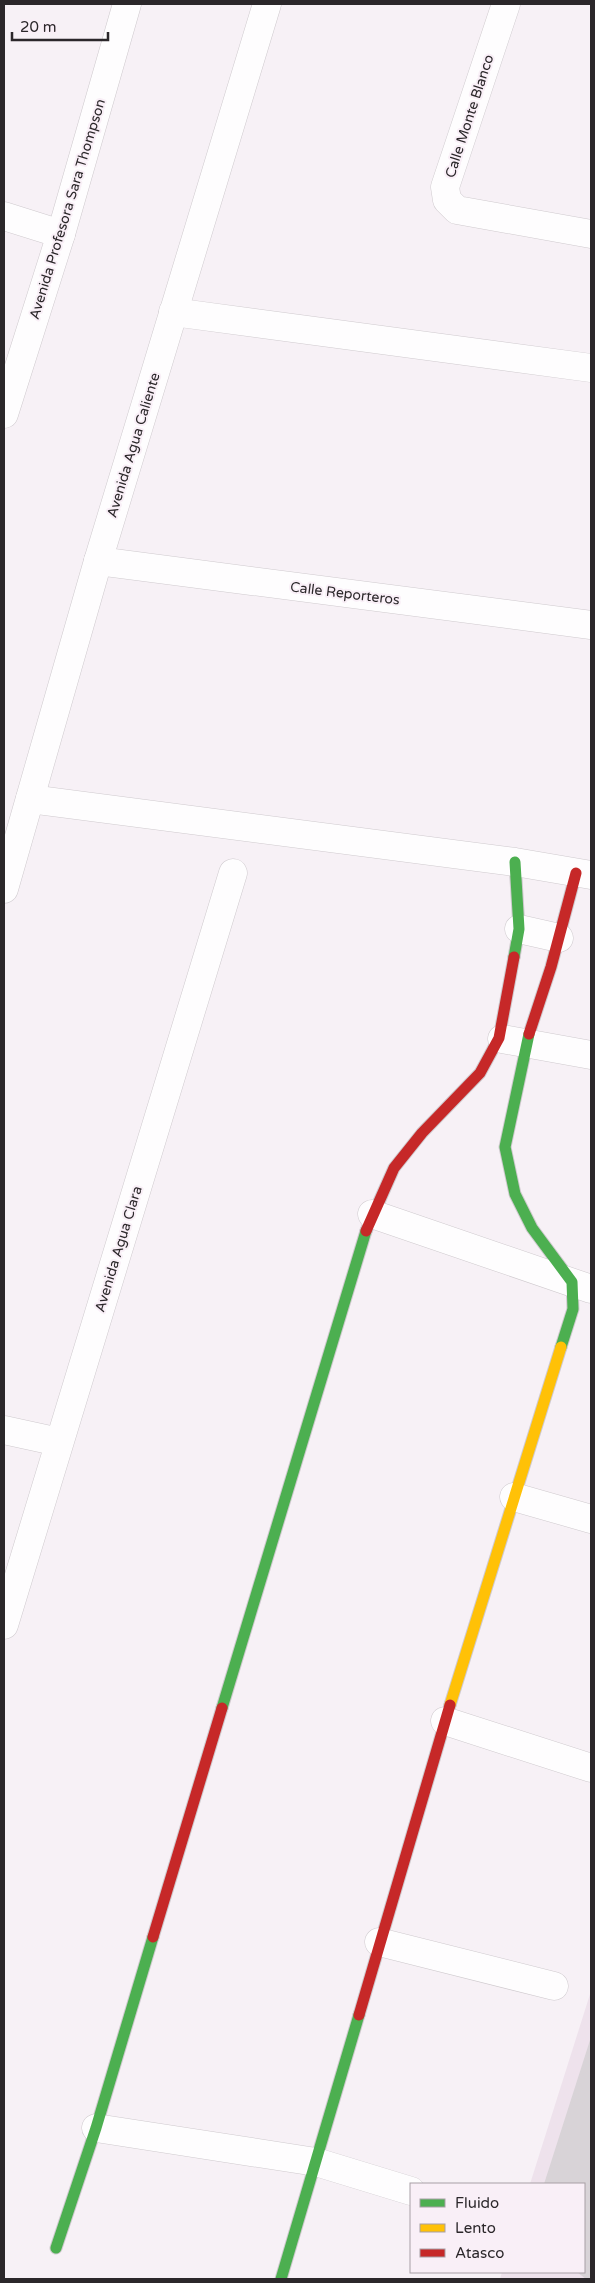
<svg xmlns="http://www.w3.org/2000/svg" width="595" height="2283" viewBox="0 0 595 2283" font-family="'Varela Round',sans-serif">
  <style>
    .built { fill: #eee2ec }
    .building { fill: #d8d3d7 }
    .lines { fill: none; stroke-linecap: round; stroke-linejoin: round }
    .street-casing { stroke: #cfcace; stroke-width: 29 }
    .fast-casing { stroke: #cfcace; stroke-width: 13 }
    .slow-casing { stroke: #cfcace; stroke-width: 13 }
    .jam-casing { stroke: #cfcace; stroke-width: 13 }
    .street { stroke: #fefdfe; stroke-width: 28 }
    .fast { stroke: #4caf50; stroke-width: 11 }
    .slow { stroke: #ffc107; stroke-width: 11 }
    .jam { stroke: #c62828; stroke-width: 11 }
    .labels { text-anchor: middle; stroke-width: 4; stroke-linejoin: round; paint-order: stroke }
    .street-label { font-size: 14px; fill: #2b272a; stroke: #f9eff7 }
  </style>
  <rect width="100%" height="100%" fill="#f7f1f6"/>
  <polygon class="built" points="591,1991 591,2279 500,2279 502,2272 584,2272 584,2184 530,2184"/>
  <polygon class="building" points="591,2037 591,2279 586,2279 577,2272 584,2272 584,2184 544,2184"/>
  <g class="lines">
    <defs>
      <g id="street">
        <polyline points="506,4 445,187 447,200 457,210 591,234"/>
        <polyline points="4,216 61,234"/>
        <polyline points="173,312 591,368"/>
        <polyline points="4,414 61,234 127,4"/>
        <polyline points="98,561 591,625"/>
        <polyline points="30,799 515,862 591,875"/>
        <polyline points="4,889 98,561 267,4"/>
        <polyline points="519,929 559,938"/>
        <polyline points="502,1039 591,1055"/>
        <polyline points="372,1214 591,1289"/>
        <polyline points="4,1430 59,1442"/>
        <polyline points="514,1497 591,1519"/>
        <polyline points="4,1625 233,873"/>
        <polyline points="445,1721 591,1768"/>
        <polyline points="379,1942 554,1986"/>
        <polyline points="96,2128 316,2162 411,2191"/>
      </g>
      <g id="fast">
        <polyline points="514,957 519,929 515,862"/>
        <polyline points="529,1034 505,1147 515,1194 532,1228 572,1282 573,1309 561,1347"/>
        <polyline points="222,1708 366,1231"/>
        <polyline points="56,2248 96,2128 153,1937"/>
        <polyline points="281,2279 359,2015"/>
      </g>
      <polyline id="slow" points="450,1705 561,1347"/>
      <g id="jam">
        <polyline points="529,1034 551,967 576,873"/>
        <polyline points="366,1231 394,1168 422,1133 480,1073 499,1038 514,957"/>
        <polyline points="153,1937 222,1708"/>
        <polyline points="359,2015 450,1705"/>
      </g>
    </defs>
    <use href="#street" class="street-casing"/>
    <use href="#fast" class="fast-casing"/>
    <use href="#slow" class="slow-casing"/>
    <use href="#jam" class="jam-casing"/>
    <use href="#street" class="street"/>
    <use href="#fast" class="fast"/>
    <use href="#slow" class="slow"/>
    <use href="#jam" class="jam"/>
  </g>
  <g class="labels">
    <g class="street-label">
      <text transform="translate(469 116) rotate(-72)" y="5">Calle Monte Blanco</text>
      <text transform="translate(67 209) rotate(-73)" y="5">Avenida Profesora Sara Thompson</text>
      <text transform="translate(133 445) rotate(-73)" y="5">Avenida Agua Caliente</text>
      <text transform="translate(345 593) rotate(7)" y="5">Calle Reporteros</text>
      <text transform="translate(118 1249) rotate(-73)" y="5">Avenida Agua Clara</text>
    </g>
  </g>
  <rect width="595" height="2283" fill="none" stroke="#2b272a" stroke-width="10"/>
  <rect x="410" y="2183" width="175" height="90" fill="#f9eff7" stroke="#a79fa5"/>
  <rect x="420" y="2199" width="25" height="8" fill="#4caf50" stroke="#a79fa5"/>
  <text x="455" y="2208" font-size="15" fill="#2b272a">Fluido</text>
  <rect x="420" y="2224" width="25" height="8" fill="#ffc107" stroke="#a79fa5"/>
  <text x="455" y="2233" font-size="15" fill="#2b272a">Lento</text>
  <rect x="420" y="2249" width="25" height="8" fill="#c62828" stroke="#a79fa5"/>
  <text x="455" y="2258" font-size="15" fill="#2b272a">Atasco</text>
  <path d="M12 32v8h96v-8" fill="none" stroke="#2b272a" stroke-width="2.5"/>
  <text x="20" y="32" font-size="15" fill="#2b272a" stroke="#f9eff7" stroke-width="4" paint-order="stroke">20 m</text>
</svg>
